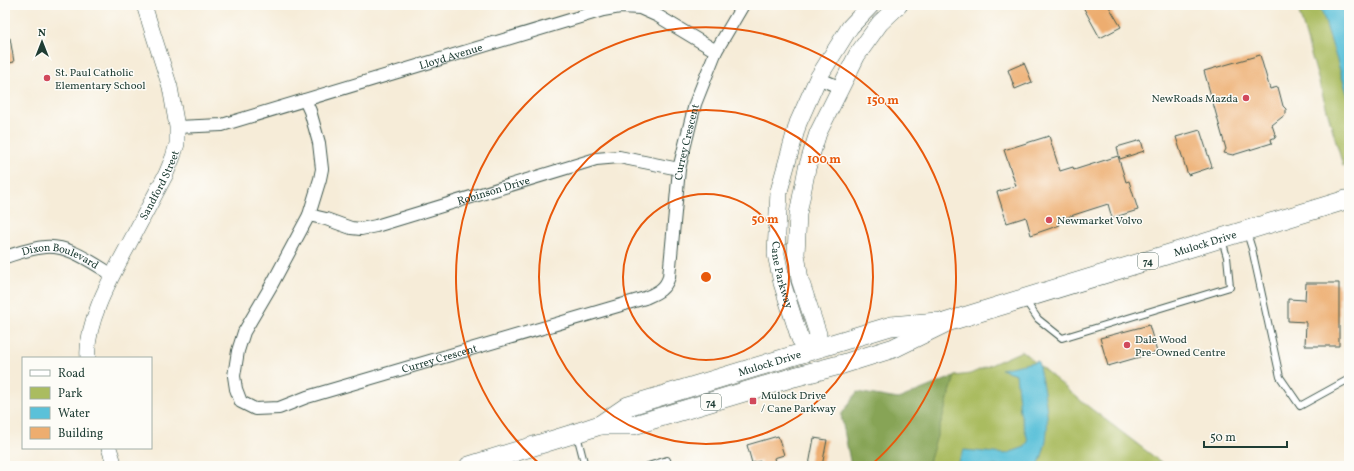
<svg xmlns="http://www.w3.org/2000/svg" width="1354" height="471" viewBox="0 0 1354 471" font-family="Vollkorn,serif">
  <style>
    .green { fill: #aabc60; stroke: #647c4a }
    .forest { fill: #87a456; stroke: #537045 }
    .water { fill: #5bc1d9; stroke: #3d7f86 }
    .building { fill: #edad6f }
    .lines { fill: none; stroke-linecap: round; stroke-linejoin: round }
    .service-casing { stroke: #3f574d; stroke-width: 8 }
    .minor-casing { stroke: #3f574d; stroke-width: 14 }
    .tertiary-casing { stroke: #3f574d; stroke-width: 16 }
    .secondary-casing { stroke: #3f574d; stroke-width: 18 }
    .primary-casing { stroke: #3f574d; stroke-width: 20 }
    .service { stroke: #fff; stroke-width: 6 }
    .minor { stroke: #fff; stroke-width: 12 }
    .tertiary { stroke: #fff; stroke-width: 15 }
    .secondary { stroke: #fff; stroke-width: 17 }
    .primary { stroke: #fff; stroke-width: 19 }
    .ring { fill: none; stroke: #e8590c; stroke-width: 2 }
    .poi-dot { fill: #d1495b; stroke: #fdfcf7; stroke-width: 1.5 }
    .labels { text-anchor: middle; stroke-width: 3; stroke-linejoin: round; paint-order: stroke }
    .shield { fill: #fdfcf7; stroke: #62766e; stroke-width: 1 }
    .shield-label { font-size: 10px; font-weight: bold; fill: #1f3d34 }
    .street-label { font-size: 11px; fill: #1f3d34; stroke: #fdfcf7 }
    .poi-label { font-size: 11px; fill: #1f3d34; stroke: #fdfcf7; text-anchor: start }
    .centre { fill: #e8590c; stroke: #fdfcf7; stroke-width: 2 }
    .ring-label { font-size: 12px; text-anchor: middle; font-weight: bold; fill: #e8590c; stroke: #fdfcf7; stroke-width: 3; stroke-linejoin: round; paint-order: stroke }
  </style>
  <rect width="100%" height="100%" fill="#fdfcf7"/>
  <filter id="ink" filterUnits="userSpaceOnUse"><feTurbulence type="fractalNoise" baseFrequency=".025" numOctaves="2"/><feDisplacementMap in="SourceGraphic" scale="8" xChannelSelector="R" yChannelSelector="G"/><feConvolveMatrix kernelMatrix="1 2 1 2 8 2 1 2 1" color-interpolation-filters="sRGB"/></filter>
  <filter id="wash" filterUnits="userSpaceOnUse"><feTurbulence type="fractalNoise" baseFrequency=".012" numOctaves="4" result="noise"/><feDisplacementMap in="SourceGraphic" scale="16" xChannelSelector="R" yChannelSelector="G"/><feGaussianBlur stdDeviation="0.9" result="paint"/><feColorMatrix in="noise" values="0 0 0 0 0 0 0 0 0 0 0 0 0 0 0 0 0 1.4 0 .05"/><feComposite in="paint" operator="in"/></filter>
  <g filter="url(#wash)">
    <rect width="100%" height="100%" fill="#f6ecd8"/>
    <g class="green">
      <polygon points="1297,5 1349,5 1349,164 1343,166"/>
      <polygon points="1022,351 1085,404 1166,466 925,466 955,376 970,374"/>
    </g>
    <polygon class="forest" points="955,376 928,466 851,466 841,415 857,392 898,399"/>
    <g class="water">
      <polygon points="1320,5 1349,5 1349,100"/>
      <path d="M1038 361C1045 400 1055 428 1038 466H956L964 450 1005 454 1025 447 1028 441 1020 412 1016 374 1001 369Z"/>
    </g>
    <g id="blocks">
      <g class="building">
        <polygon points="1082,5 1108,5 1121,27 1100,38"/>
        <polygon points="5,38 10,38 14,62 5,64"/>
        <polygon points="1260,55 1270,89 1278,87 1283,106 1286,109 1286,114 1272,125 1276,137 1271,139 1272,143 1233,155 1224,153 1226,149 1204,71"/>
        <polygon points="1024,63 1032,82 1015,89 1008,70"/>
        <polygon points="1200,130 1212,167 1188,175 1176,137"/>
        <polygon points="1049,136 1060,171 1073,167 1074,170 1118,156 1126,182 1129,181 1138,210 1112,218 1108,204 1058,220 1060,225 1031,235 1026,217 1007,223 997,192 1016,186 1004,150"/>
        <polygon points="1141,140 1144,151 1120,159 1117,147"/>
        <polygon points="1306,283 1339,283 1339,346 1305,346 1306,322 1288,321 1288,299 1305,300"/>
        <polygon points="1149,325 1157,352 1108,366 1100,338"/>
        <polygon points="778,436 784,455 774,458 776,466 762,466 761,461 752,463 747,445"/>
        <polygon points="814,438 827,440 822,466 809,465"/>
      </g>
    </g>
  </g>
  <g filter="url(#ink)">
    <use href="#blocks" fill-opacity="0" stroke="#3f574d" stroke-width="1"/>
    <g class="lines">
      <defs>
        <g id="service">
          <polyline points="1346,201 1349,212"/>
          <polyline points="1247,233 1252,249 1280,377 1300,406 1349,379"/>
          <polyline points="1025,300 1038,319 1062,338 1230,287 1227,257 1222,240"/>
          <polyline points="577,435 585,466"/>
          <polyline points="648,466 667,460 669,466"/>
        </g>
        <g id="minor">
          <polyline points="818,78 841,88"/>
          <path id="s1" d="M305 100 310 111 319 143 322 169 320 179 309 215 271 286 244 332 238 351 234 376 236 389 241 402 255 409 279 408 307 397 645 298C656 293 665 290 669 277L679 169 695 104 716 51 743 5"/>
          <path id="s2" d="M177 127 222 125 603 10 620 7 640 8 658 16 716 51"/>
          <path id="s3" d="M309 215 326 219 351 228 361 229 376 226 596 159 619 157 679 169"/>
          <path id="s4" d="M5 257C18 253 31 248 45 247 70 245 92 263 113 275"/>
        </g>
        <g id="tertiary">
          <path id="s5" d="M88 358C85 322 112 276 129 244 141 221 154 197 166 174L173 157 177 144V127L170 87 144 5"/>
          <polyline points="109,448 115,466"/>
        </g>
        <g id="secondary">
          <path id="s6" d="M871 5 850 27 818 78 798 123 779 191 776 254 782 283 800 339 814 350 818 334 800 280 796 254 798 214 807 168 818 133 857 55 880 23 899 5"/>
        </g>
        <g id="primary">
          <path id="s7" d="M600 425H634L794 377 843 364 894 348 947 322 1349 199"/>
          <path id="s8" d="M469 466 576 433 600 425 628 406 891 326 937 322"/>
        </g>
      </defs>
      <use href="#service" class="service-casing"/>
      <use href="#minor" class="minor-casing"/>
      <use href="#tertiary" class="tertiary-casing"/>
      <use href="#secondary" class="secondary-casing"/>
      <use href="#primary" class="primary-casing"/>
      <use href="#service" class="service"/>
      <use href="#minor" class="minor"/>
      <use href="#tertiary" class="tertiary"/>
      <use href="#secondary" class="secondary"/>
      <use href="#primary" class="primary"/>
    </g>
  </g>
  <g class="ring">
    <circle cx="706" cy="277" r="83"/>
    <circle cx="706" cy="277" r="167"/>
    <path d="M542 466A250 250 0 1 1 870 466"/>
  </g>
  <g class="poi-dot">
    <circle cx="47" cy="78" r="4"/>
    <circle cx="1246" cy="98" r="4"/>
    <circle cx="1049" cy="220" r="4"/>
    <circle cx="1127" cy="345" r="4"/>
    <rect x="749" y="397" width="8" height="8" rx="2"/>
  </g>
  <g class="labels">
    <g class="shield">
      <rect x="1138" y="253" width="20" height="16" rx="3"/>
      <rect x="701" y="394" width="20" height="16" rx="3"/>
    </g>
    <g class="shield-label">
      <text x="1148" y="265">74</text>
      <text x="711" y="406">74</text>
    </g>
    <g class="street-label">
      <text dy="4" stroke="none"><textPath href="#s2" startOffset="284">Lloyd Avenue</textPath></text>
      <text dy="4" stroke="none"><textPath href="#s1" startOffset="917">Currey Crescent</textPath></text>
      <text dy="4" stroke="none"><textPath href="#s5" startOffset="189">Sandford Street</textPath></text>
      <text dy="4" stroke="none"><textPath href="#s3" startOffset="192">Robinson Drive</textPath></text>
      <text dy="4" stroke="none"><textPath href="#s7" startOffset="634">Mulock Drive</textPath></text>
      <text dy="4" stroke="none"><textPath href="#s4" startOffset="58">Dixon Boulevard</textPath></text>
      <text dy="4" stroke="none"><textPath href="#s6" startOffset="295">Cane Parkway</textPath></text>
      <text dy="4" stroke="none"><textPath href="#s1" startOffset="533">Currey Crescent</textPath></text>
      <text dy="4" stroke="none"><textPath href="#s8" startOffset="319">Mulock Drive</textPath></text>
    </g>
    <g class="poi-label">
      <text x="55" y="76">St. Paul Catholic<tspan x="55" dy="13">Elementary School</tspan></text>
      <text x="1238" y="102" text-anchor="end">NewRoads Mazda</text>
      <text x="1057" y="224">Newmarket Volvo</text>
      <text x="1135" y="343">Dale Wood<tspan x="1135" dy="13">Pre-Owned Centre</tspan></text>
      <text x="761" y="399">Mulock Drive<tspan x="761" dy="13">/ Cane Parkway</tspan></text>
    </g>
  </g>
  <circle cx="706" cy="277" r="6" class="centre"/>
  <g class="ring-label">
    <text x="883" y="104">150 m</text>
    <text x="824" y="163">100 m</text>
    <text x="765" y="223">50 m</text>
  </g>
  <rect width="1354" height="471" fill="none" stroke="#fdfcf7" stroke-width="20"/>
  <rect x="22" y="357" width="130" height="92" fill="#fdfcf7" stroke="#a4b0a9"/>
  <rect x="30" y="370" width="20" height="6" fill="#ffffff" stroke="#a4b0a9"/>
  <text x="58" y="377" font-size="12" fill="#1f3d34">Road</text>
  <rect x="30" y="387" width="20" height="12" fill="#aabc60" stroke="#a4b0a9"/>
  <text x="58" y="397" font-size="12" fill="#1f3d34">Park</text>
  <rect x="30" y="407" width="20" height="12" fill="#5bc1d9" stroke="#a4b0a9"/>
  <text x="58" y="417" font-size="12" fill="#1f3d34">Water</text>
  <rect x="30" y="427" width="20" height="12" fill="#edad6f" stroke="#a4b0a9"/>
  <text x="58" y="437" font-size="12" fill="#1f3d34">Building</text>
  <g transform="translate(42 42)" stroke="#fdfcf7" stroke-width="3" paint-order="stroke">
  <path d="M0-3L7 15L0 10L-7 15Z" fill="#1f3d34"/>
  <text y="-6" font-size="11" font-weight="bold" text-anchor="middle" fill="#1f3d34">N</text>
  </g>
  <path d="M1204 441v6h83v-6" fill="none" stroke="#1f3d34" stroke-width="2"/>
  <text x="1210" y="441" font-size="12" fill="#1f3d34" stroke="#fdfcf7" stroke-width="3" paint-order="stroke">50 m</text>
</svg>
